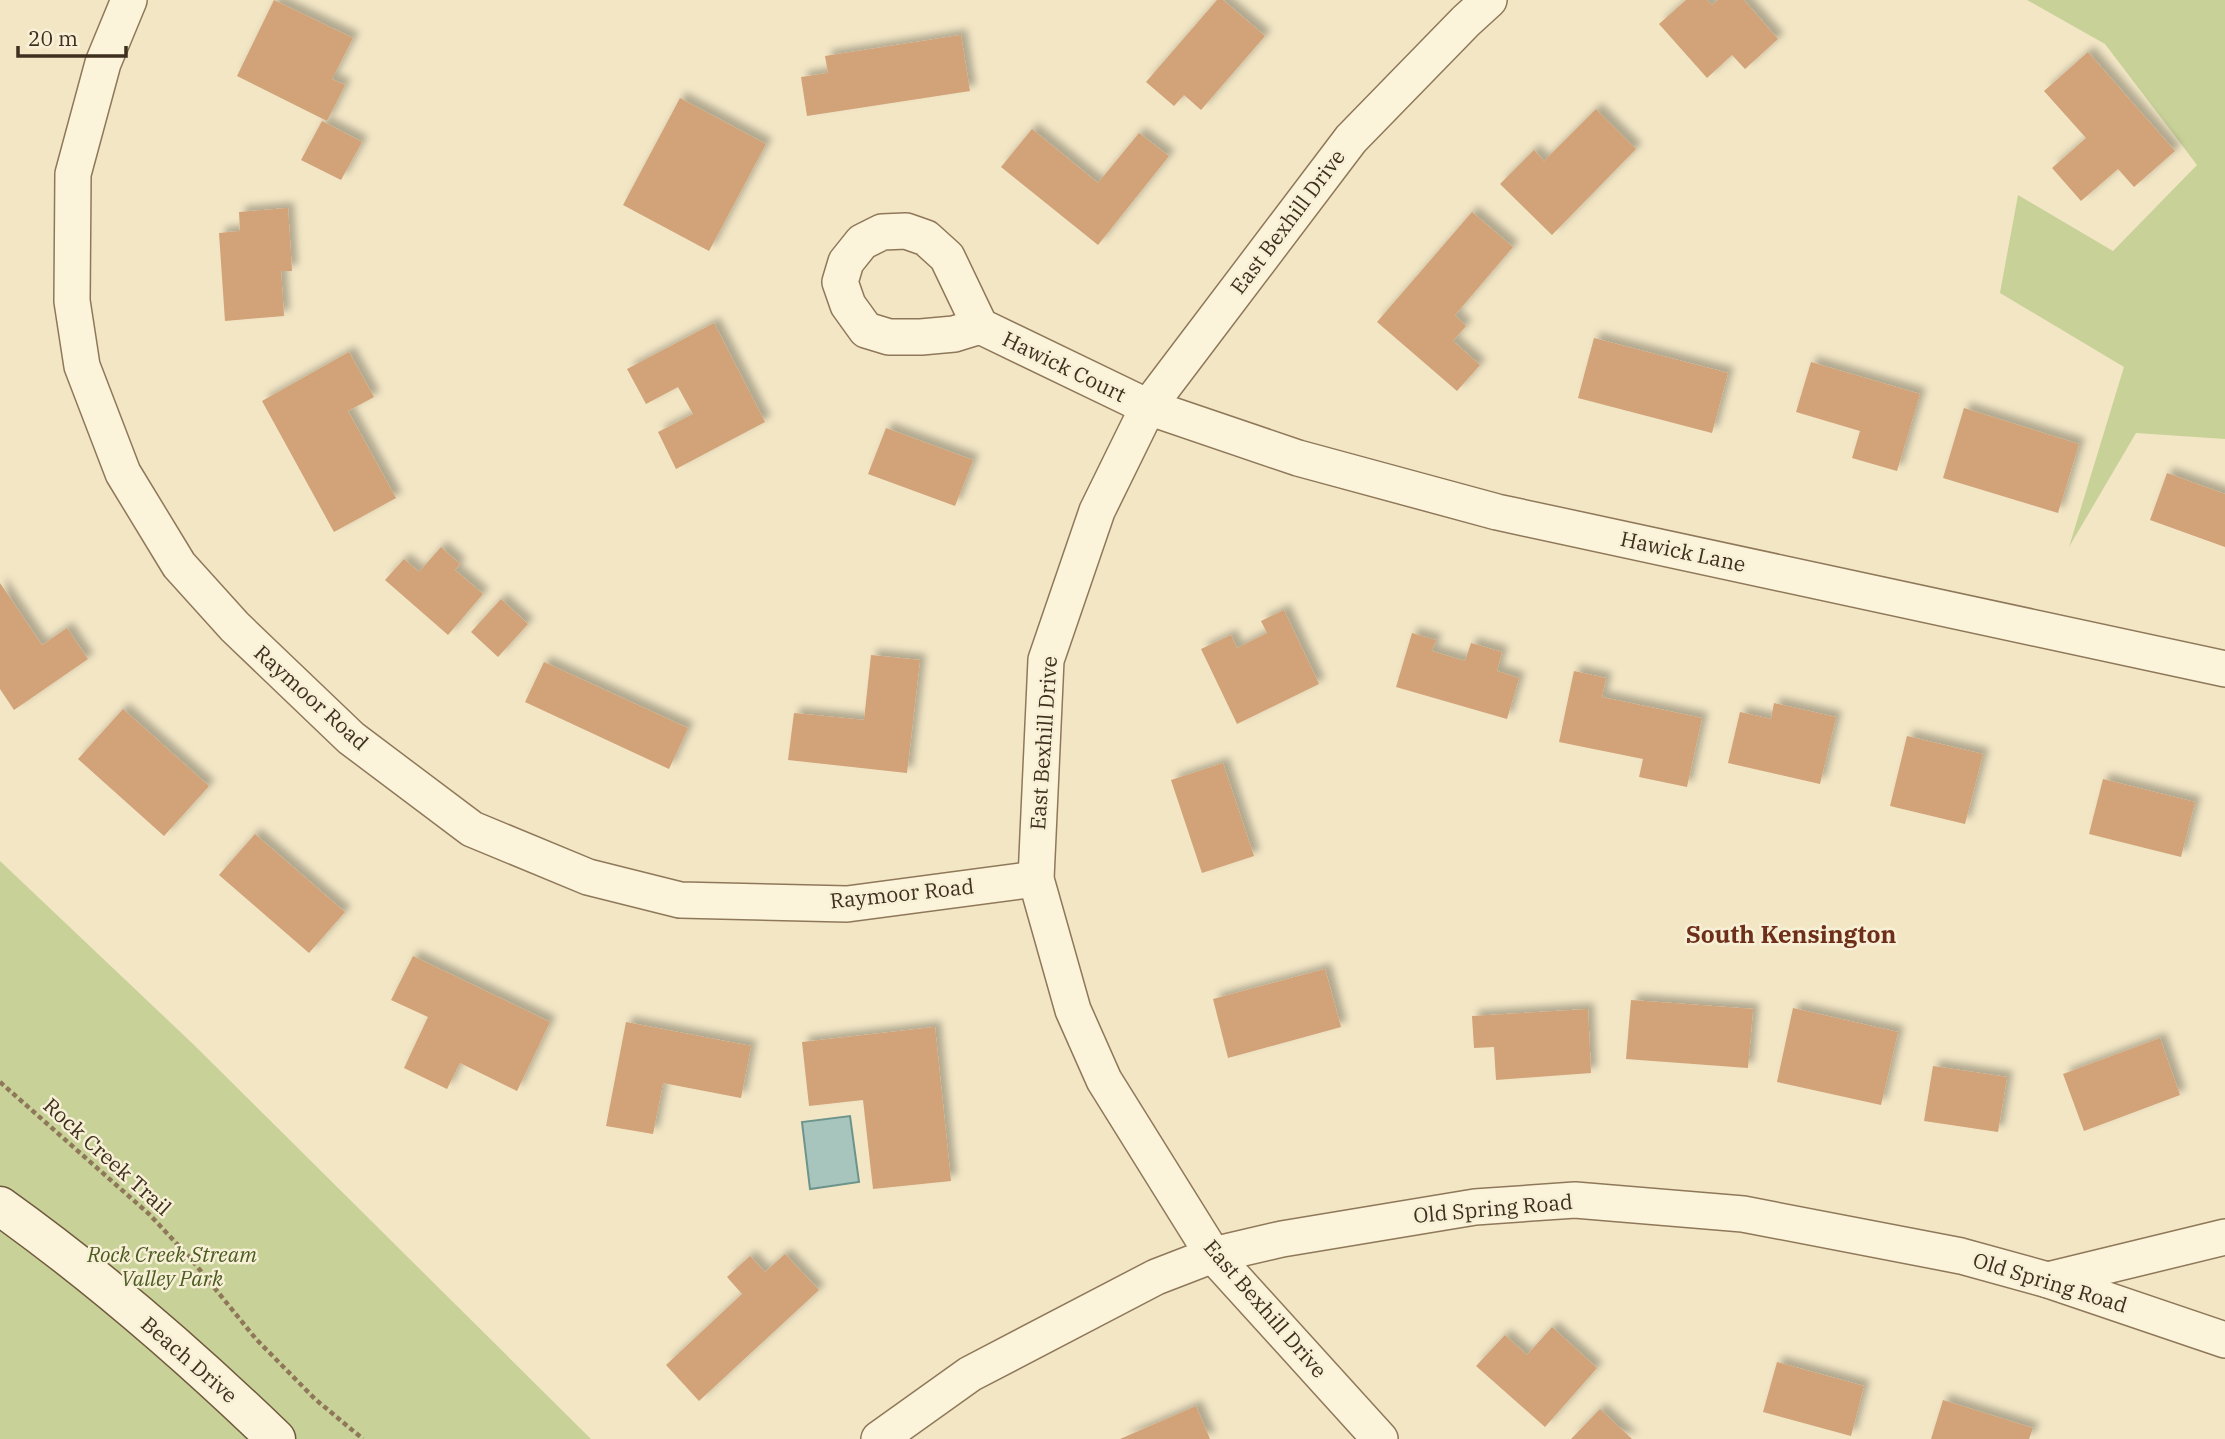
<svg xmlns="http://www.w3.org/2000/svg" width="2225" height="1439" viewBox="0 0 2225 1439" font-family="'IBM Plex Serif',serif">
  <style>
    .green { fill: #c8d198 }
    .water { fill: #a7c5bd; stroke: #6d948c; stroke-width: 2 }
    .building { fill: #d2a279; filter: url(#shadow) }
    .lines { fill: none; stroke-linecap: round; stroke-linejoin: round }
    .street-casing { stroke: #8f7859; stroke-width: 38 }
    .secondary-casing { stroke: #70593d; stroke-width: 41 }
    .path { stroke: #8f7859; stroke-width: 4.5; stroke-dasharray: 5 3.5; stroke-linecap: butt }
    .street { stroke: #fbf3da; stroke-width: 35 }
    .secondary { stroke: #fbf3da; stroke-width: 38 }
    .labels { text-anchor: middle; stroke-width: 5; stroke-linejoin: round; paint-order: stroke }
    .street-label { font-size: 21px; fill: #3e2f1e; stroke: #f8f0d6 }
    .park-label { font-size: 21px; font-style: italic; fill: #4b5c23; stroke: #f8f0d6 }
    .quarter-label { font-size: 24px; font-weight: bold; fill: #6e2f1a; stroke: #f8f0d6 }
  </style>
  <defs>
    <filter id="shadow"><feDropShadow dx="6" dy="-6" stdDeviation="3.5" flood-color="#0004"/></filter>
  </defs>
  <rect width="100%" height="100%" fill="#f2e6c5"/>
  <g class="green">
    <polygon points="2027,0 2225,0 2225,439 2136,433 2069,547 2124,367 2000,293 2018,195 2113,251 2197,165 2105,44"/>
    <polygon points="0,861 193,1044 591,1439 0,1439"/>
  </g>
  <polygon class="water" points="850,1116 859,1182 810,1189 802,1122"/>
  <g class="building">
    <polygon points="274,0 353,38 332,79 345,85 327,121 237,76"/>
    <polygon points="1217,0 1223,0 1265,36 1201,110 1184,95 1174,106 1146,82"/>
    <polygon points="1686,0 1707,0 1712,5 1718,0 1744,0 1778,39 1745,69 1732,55 1707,78 1659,24"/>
    <polygon points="961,35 970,91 807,116 801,77 828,73 825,56"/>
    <polygon points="2088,52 2175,151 2134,187 2118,169 2081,201 2052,168 2086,138 2044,91"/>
    <polygon points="680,98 766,144 709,251 623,205"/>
    <polygon points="1596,109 1636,149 1552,235 1500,184 1534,150 1544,161"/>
    <polygon points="322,121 362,142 341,180 301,160"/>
    <polygon points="1032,129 1098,183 1139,133 1169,156 1098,245 1001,167"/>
    <polygon points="288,208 292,271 281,271 284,316 225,321 219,233 240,231 239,212"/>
    <polygon points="1472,212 1513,247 1455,315 1466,326 1453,341 1480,365 1457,391 1377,322"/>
    <polygon points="714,323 765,422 676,469 658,432 693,414 678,387 646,404 627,369"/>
    <polygon points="1594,338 1728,373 1712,433 1578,398"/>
    <polygon points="349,352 374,397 348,411 396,498 334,532 262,401"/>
    <polygon points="1811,362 1920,394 1897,471 1852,458 1860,431 1796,412"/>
    <polygon points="1964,408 2079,444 2058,513 1943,478"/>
    <polygon points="886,428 973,460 955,506 868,474"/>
    <polygon points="2167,473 2225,494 2225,547 2150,520"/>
    <polygon points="441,547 460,564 455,570 483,594 448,635 385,580 404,559 419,572"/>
    <polygon points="0,583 42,645 67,628 88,659 14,710 0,689"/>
    <polygon points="501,599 528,624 498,657 471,632"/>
    <polygon points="1284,610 1319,684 1237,724 1201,649 1231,635 1237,648 1267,633 1261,621"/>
    <polygon points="1412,633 1436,640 1432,651 1465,661 1471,643 1502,652 1497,671 1519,678 1507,719 1396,687"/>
    <polygon points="871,655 920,660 907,773 788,760 794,713 864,720"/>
    <polygon points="544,662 688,728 669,769 525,702"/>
    <polygon points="1574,671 1606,678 1602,697 1702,718 1687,787 1639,777 1643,759 1559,742"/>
    <polygon points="1774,703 1836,717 1820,784 1728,763 1740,712 1771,719"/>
    <polygon points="123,709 209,786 164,836 78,759"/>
    <polygon points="1907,736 1983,754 1965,824 1890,806"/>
    <polygon points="1223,763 1254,856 1202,873 1171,780"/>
    <polygon points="2103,779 2195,802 2181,857 2089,834"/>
    <polygon points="255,834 345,912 309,953 219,875"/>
    <polygon points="413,956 550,1022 517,1091 460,1063 447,1089 404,1068 428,1017 391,1000"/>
    <polygon points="1325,969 1341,1027 1228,1058 1213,999"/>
    <polygon points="1631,1000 1753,1009 1748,1068 1626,1059"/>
    <polygon points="1793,1008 1898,1032 1881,1105 1777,1082"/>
    <polygon points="1588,1009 1591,1073 1496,1080 1494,1047 1474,1048 1472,1016"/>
    <polygon points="626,1022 751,1046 741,1098 663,1083 653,1134 606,1126"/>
    <polygon points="935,1027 951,1181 873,1189 863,1100 809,1106 802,1042"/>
    <polygon points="2160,1038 2180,1095 2084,1131 2063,1074"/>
    <polygon points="1933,1066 2007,1077 1998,1132 1924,1121"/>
    <polygon points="785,1254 819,1290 699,1401 666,1365 742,1294 727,1277 750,1256 765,1272"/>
    <polygon points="1552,1327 1597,1368 1545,1427 1476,1366 1505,1335 1527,1355"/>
    <polygon points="1777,1362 1864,1386 1851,1436 1763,1412"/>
    <polygon points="1943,1400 2033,1428 2029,1439 1931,1439"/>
    <polygon points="1196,1406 1210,1439 1120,1439"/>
    <polygon points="1600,1409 1632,1439 1571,1439"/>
  </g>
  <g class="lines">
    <defs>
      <g id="street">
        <polyline points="129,0 103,63 73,174 72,301 82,366 123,473 179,565 235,627 351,738 472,829 588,877 680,900 847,904 1036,879"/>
        <polyline points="980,326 954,334 921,337 889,337 866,330 848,305 840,282 846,262 862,242 882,232 906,231 926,238 947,257 980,326 1148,407 1298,458 1497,512 2225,669"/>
        <polyline points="2048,1280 2225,1237"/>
        <polyline points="879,1439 970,1374 1156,1277 1213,1255 1282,1239 1475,1207 1575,1200 1743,1214 1961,1256 2048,1280 2225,1340"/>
        <polyline points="1380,1439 1213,1255 1104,1080 1073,1010 1036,879 1046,660 1097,511 1148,407 1351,139 1466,21 1489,0"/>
      </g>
      <path id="secondary" d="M0 1206C98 1276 190 1356 276 1439"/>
    </defs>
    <use href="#street" class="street-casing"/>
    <use href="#secondary" class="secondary-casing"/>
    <polyline class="path" points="0,1082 149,1214 191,1259 256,1339 315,1399 363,1439"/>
    <use href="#street" class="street"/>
    <use href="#secondary" class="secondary"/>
  </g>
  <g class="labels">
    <g class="street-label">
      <text transform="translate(1288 222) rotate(-53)" y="7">East Bexhill Drive</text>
      <text transform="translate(1064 367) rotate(26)" y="7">Hawick Court</text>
      <text transform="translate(1683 552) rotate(12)" y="7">Hawick Lane</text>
      <text transform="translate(311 698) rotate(42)" y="7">Raymoor Road</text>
      <text transform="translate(1044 743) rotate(-86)" y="7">East Bexhill Drive</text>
      <text transform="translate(902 894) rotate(-6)" y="7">Raymoor Road</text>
      <text transform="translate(107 1157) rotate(42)" y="7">Rock Creek Trail</text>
      <text transform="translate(1493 1209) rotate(-5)" y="7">Old Spring Road</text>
      <text transform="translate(2050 1283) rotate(17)" y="7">Old Spring Road</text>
      <text transform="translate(1265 1309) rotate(49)" y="7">East Bexhill Drive</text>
      <text transform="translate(189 1360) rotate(41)" y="7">Beach Drive</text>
    </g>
    <g class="park-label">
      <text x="172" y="1262">Rock Creek Stream<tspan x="172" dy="24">Valley Park</tspan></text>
    </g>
    <g class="quarter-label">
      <text x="1791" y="943">South Kensington</text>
    </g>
  </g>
  <path d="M18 46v10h108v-10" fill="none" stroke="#3e2f1e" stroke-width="3.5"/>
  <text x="28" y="46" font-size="21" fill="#3e2f1e" stroke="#f8f0d6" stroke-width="5" paint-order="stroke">20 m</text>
</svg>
